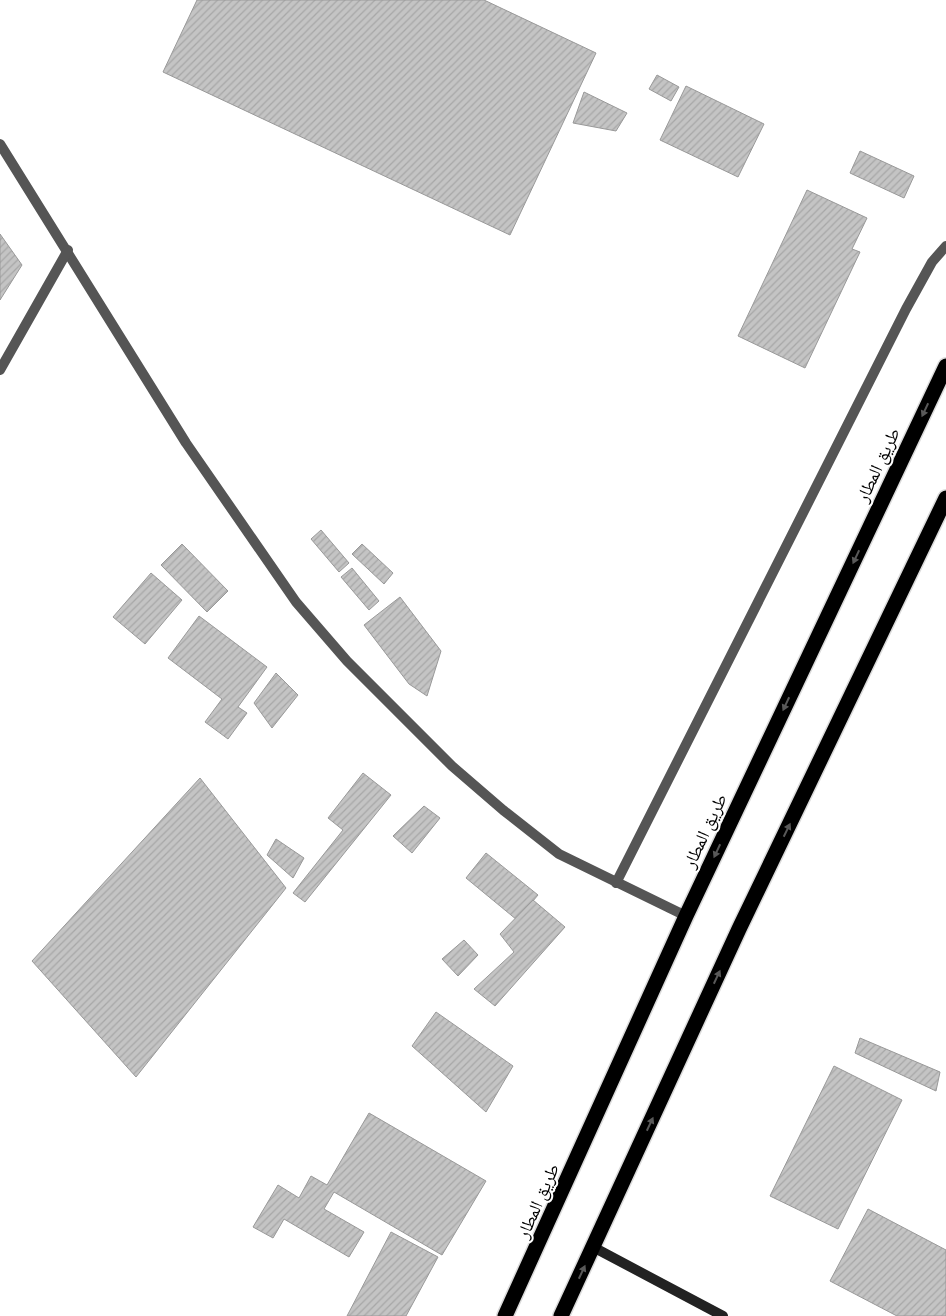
<svg xmlns="http://www.w3.org/2000/svg" width="946" height="1316" viewBox="0 0 946 1316" font-family="Cabin,'Noto Naskh Arabic',sans-serif">
  <style>
    .building { fill: url(#building-hatch); stroke: #999 }
    .lines { fill: none; stroke-linecap: round; stroke-linejoin: round }
    .highway-casing { stroke: #dbdbdb; stroke-width: 18 }
    .lane { stroke: #555; stroke-width: 10 }
    .street { stroke: #555; stroke-width: 10 }
    .secondary { stroke: #222; stroke-width: 10 }
    .highway { stroke: #000; stroke-width: 15 }
    .oneway { fill: #595959 }
    .labels { text-anchor: middle; stroke-width: 4; stroke-linejoin: round; paint-order: stroke }
    .street-label { font-size: 18px; fill: #000; stroke: #fff }
  </style>
  <defs>
    <pattern id="building-hatch" width="6" height="6" patternUnits="userSpaceOnUse" patternTransform="scale(1.25)"><rect width="6" height="6" fill="#c4c4c4"/><path d="M-1 1l2-2M0 6l6-6M5 7l2-2" fill="none" stroke="#a7a7a7"/></pattern>
  </defs>
  <rect width="100%" height="100%" fill="#fff"/>
  <g class="building">
    <polygon points="197,0 484,0 596,53 510,235 163,72"/>
    <polygon points="657,75 679,87 671,101 649,89"/>
    <polygon points="686,86 764,124 738,177 660,140"/>
    <polygon points="584,92 627,113 616,131 573,123"/>
    <polygon points="860,151 914,176 904,198 850,173"/>
    <polygon points="807,190 867,218 852,249 860,252 805,368 738,336"/>
    <polygon points="0,234 22,265 0,300"/>
    <polygon points="321,530 349,563 339,572 311,539"/>
    <polygon points="182,544 228,591 207,612 161,565"/>
    <polygon points="362,544 393,573 384,584 352,554"/>
    <polygon points="352,568 379,601 369,610 341,577"/>
    <polygon points="151,573 182,600 145,644 113,617"/>
    <polygon points="400,597 441,651 427,696 409,684 364,625"/>
    <polygon points="199,616 267,667 238,707 247,713 228,739 205,722 222,699 168,658"/>
    <polygon points="276,673 298,695 272,728 254,703"/>
    <polygon points="363,773 391,795 305,902 293,893 343,830 328,818"/>
    <polygon points="200,778 286,888 136,1077 32,961"/>
    <polygon points="424,806 440,818 412,853 393,836"/>
    <polygon points="276,839 304,858 293,878 267,855"/>
    <polygon points="486,853 538,895 517,920 466,878"/>
    <polygon points="533,900 565,927 495,1006 474,989 514,952 500,934"/>
    <polygon points="464,940 478,955 458,976 442,959"/>
    <polygon points="436,1012 513,1066 486,1112 412,1046"/>
    <polygon points="860,1038 940,1072 936,1091 855,1053"/>
    <polygon points="834,1066 902,1100 838,1229 770,1196"/>
    <polygon points="369,1113 486,1181 442,1255 334,1192 324,1209 364,1232 349,1257 284,1219 273,1238 253,1227 278,1185 299,1198 311,1176 327,1185"/>
    <polygon points="868,1209 946,1250 946,1316 897,1316 830,1281"/>
    <polygon points="391,1232 438,1257 406,1316 347,1316"/>
  </g>
  <g class="lines">
    <defs>
      <g id="highway">
        <polyline points="505,1316 686,916 946,366"/>
        <polyline points="561,1316 739,929 946,498"/>
      </g>
    </defs>
    <use href="#highway" class="highway-casing"/>
    <polyline class="lane" points="616,883 906,309 932,262 946,246"/>
    <g class="street">
      <polyline points="0,144 186,443 296,602 347,661 452,766 503,810 559,854 686,916"/>
      <polyline points="0,370 68,250"/>
    </g>
    <polyline class="secondary" points="593,1247 723,1316"/>
    <use href="#highway" class="highway"/>
  </g>
  <defs><path id="oneway-solid" d="M-6-.8H1V-3.2L6.5 0L1 3.2V.8H-6Z" transform="scale(1.25)"/></defs>
  <g class="oneway">
    <use href="#oneway-solid" transform="translate(925 410) rotate(115)"/>
    <use href="#oneway-solid" transform="translate(856 557) rotate(115)"/>
    <use href="#oneway-solid" transform="translate(786 704) rotate(115)"/>
    <use href="#oneway-solid" transform="translate(787 830) rotate(-64)"/>
    <use href="#oneway-solid" transform="translate(717 851) rotate(115)"/>
    <use href="#oneway-solid" transform="translate(717 977) rotate(-65)"/>
    <use href="#oneway-solid" transform="translate(650 1124) rotate(-65)"/>
    <use href="#oneway-solid" transform="translate(582 1272) rotate(-65)"/>
  </g>
  <g class="labels">
    <g class="street-label">
      <text transform="translate(878 465) rotate(-65)" y="6">طريق المطار</text>
      <text transform="translate(705 831) rotate(-65)" y="6">طريق المطار</text>
      <text transform="translate(538 1201) rotate(-66)" y="6">طريق المطار</text>
    </g>
  </g>
</svg>
